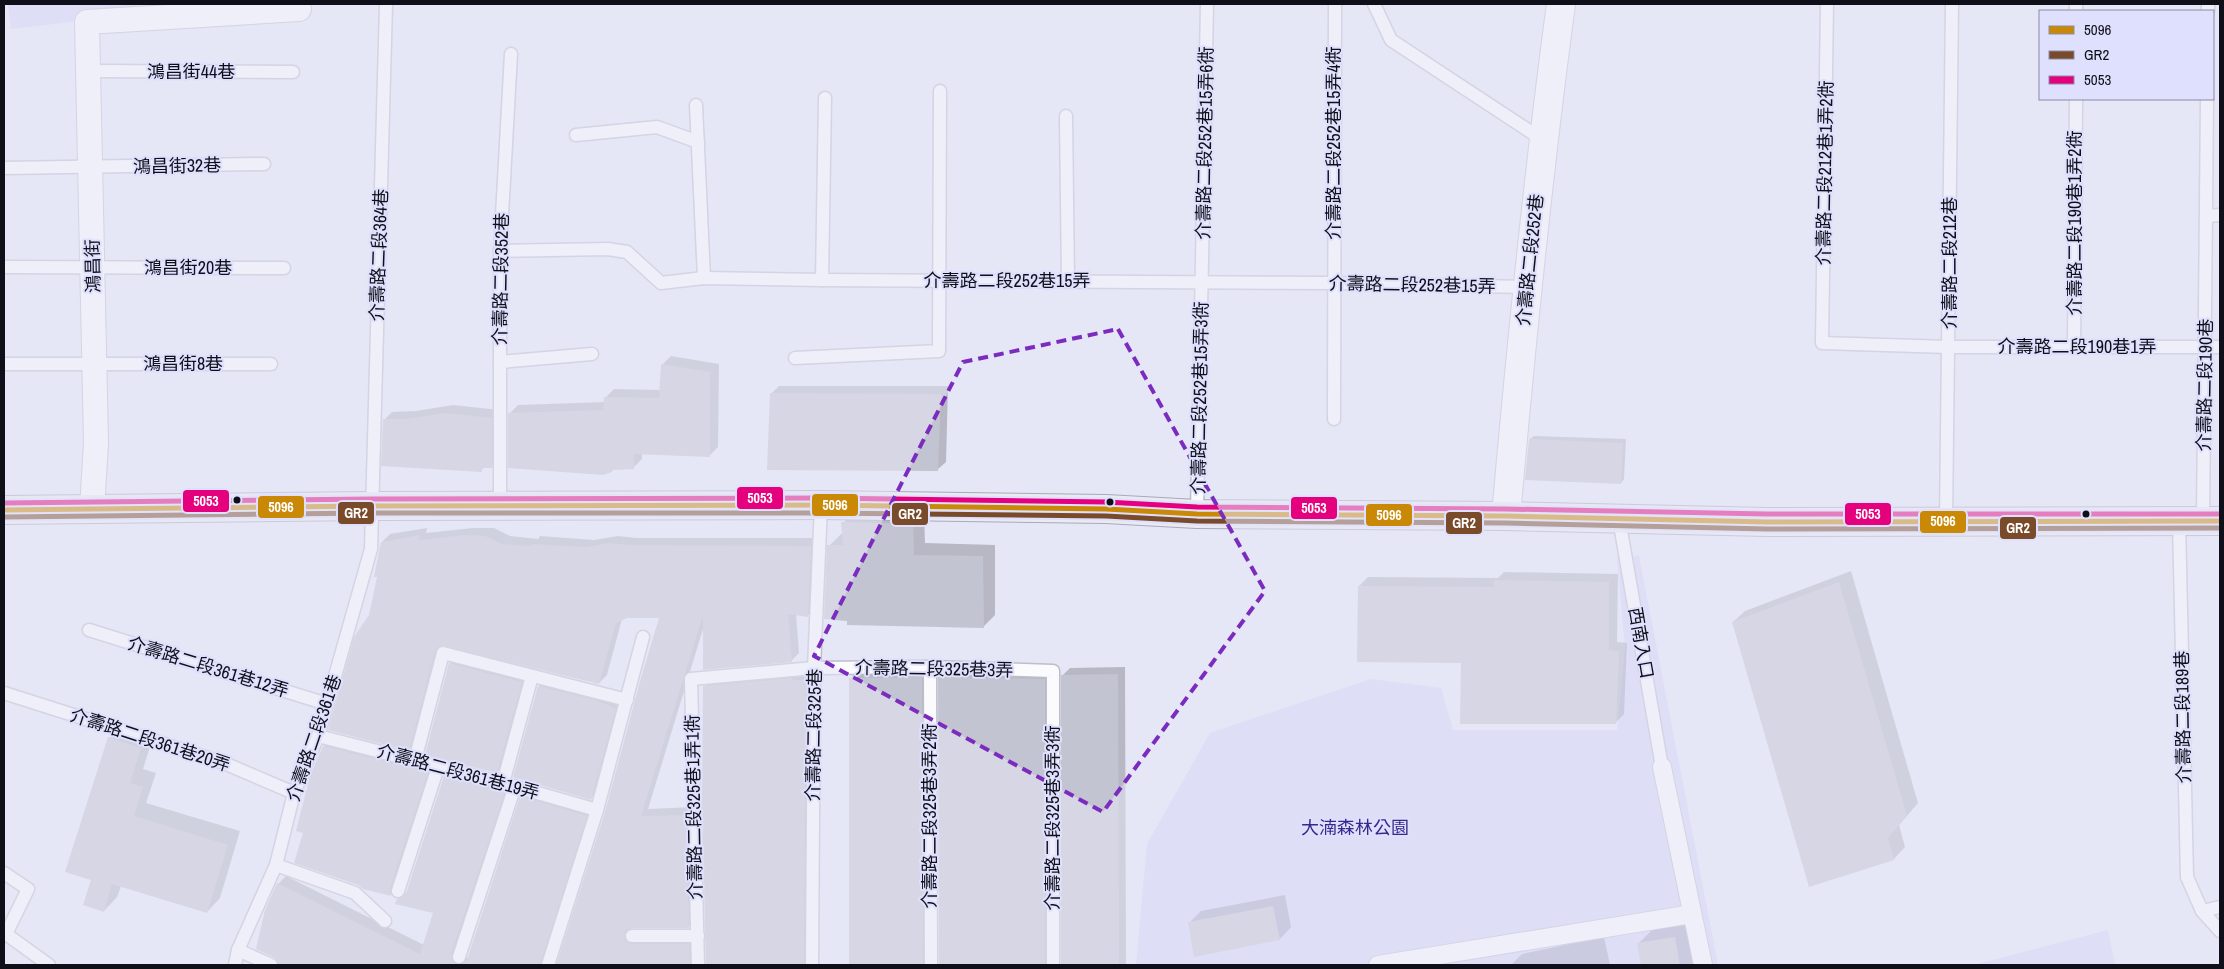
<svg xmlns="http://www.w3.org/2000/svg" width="2224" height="969" viewBox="0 0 2224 969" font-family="'Archivo Narrow','Noto Sans TC',sans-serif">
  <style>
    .green { fill: #d4d6f7 }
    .shadow { fill: #0003 }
    .building { fill: #c3c4d1 }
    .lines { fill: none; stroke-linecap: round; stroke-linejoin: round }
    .service-casing { stroke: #bebecb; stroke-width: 15 }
    .pedestrian-casing { stroke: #bebecb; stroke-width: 20 }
    .minor-casing { stroke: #bebecb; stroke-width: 26 }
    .tertiary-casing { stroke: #bebecb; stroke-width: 30 }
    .primary-casing { stroke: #a8a9bb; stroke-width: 30 }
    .service { stroke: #fbfbfe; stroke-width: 12 }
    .pedestrian { stroke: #fbfbfe; stroke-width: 18 }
    .minor { stroke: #fbfbfe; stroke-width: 24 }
    .tertiary { stroke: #fbfbfe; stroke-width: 28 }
    .primary { stroke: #eaeaf3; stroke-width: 28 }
    .bus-1-casing { stroke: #dee0fd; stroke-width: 9 }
    .bus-2-casing { stroke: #dee0fd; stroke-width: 9 }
    .bus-3-casing { stroke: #dee0fd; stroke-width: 9 }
    .bus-1 { stroke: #c98805; stroke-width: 5 }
    .bus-2 { stroke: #7a4b2a; stroke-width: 5 }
    .bus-3 { stroke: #e5007d; stroke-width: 5 }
    .marked { fill: none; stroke: #7b2cbf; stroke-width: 4; stroke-dasharray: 10 6; stroke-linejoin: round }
    .bus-dot { fill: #0f0f19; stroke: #dee0fd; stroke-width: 2 }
    .labels { text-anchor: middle; stroke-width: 4; stroke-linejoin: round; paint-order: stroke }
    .street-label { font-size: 18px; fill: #0f0f19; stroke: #dee0fd }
    .park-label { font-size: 18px; fill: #372889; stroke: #dee0fd }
    .line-badge { stroke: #dee0fd; stroke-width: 2 }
    .badge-label { font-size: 14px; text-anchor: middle; font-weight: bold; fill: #fff }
  </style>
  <rect width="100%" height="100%" fill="#e5e6f6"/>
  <g class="green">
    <polygon points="8,4 135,4 137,14 11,29"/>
    <polygon points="1639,556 1718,965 1136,965 1147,844 1210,733 1371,679 1441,688 1453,730 1617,730 1625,648 1617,558"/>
    <polygon points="2108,930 2115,965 1974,965"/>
  </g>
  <g class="shadow">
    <polygon points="671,356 719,364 718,447 710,455 642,453 642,459 633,468 509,414 518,405 605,402 605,398 614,389 660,390 663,364"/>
    <polygon points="779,386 948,386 946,462 938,469 771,394"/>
    <polygon points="453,405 499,410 499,459 491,467 485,467 481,470 384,420 392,412 416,411"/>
    <polygon points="1534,436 1626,439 1624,479 1621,483 1530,439"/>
    <polygon points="855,511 924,513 925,543 995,545 995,615 983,627 829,546 841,534 843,534 843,523"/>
    <polygon points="427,528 426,533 473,528 494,528 510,536 538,539 540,536 594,540 618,536 636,538 818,538 815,608 808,615 796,614 799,653 791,661 703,629 648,809 694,807 696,919 688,927 631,927 633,933 697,937 698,961 705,965 554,965 557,965 606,813 661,616 627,617 622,619 607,675 599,683 442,644 416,742 409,749 370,615 378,576 382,542 390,534"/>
    <polygon points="1851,571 1918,803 1899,825 1905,847 1894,859 1733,622 1745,611"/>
    <polygon points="1504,572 1618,574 1617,642 1627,643 1624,714 1615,723 1462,662 1359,586 1368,577 1498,578"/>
    <polygon points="457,656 528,675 504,765 497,772 450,664"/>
    <polygon points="1125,667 1126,965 940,965 939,678 947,670 1052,671 1057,965 1062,965 1062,676 1070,668"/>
    <polygon points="929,670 932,962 938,965 851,965 850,679 858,671"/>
    <polygon points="813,673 817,965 706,965 704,687 712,679"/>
    <polygon points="546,679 622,700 598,791 591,798 539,686"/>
    <polygon points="122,724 154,734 143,769 156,773 146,803 240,831 220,898 207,912 121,886 117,897 104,911 93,879 109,738"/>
    <polygon points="332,738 435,765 399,886 391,894 363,888 305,832 324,746"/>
    <polygon points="452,769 511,784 465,958 469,957 521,797 529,789 594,808 553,965 279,965 278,884 286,876 424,945 435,912 398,900 408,891 445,777"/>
    <polygon points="1285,895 1291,927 1280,939 1189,923 1201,911"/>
    <polygon points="1689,923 1697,965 1642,965 1638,944 1653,929"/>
    <polygon points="1604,937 1610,965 1511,965 1522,954"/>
  </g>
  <g class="building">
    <polygon points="661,364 710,372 710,457 634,454 634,469 613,470 612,472 603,475 508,468 508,413 603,410 604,397 659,398"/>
    <polygon points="770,393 941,394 938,471 767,470"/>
    <polygon points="445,413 492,418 492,468 482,468 482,472 381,466 383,419 407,419"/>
    <polygon points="1529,439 1623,443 1621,484 1525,480"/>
    <polygon points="841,522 913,524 914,555 983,556 984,628 847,625 847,621 824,619 827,545 843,545"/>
    <polygon points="420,535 419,540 465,535 485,536 502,544 531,546 531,544 586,547 609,543 628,545 811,546 808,617 788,614 792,662 703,670 703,615 641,816 686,815 689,928 632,928 625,932 625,940 632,944 689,944 690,965 556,965 605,812 641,678 659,618 627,618 616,623 599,684 440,645 435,651 409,751 328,730 354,637 369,615 377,577 374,577 381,542"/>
    <polygon points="1494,580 1609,582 1609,650 1619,651 1616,724 1460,724 1461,663 1357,662 1358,586 1494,587"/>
    <polygon points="1839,582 1907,816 1888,838 1894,860 1809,887 1732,622"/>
    <polygon points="449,663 522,682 497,773 425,755"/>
    <polygon points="1118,674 1119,965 1061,965 1061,675"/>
    <polygon points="922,677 923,965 849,965 849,678"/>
    <polygon points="938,677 1045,679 1045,965 939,965"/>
    <polygon points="793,678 793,680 806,680 804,965 706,965 702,803 703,686"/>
    <polygon points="538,686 595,700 616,708 591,800 513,777"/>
    <polygon points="108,737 141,748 130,783 143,787 134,816 228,845 207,913 112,884 104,912 83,905 91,880 65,872"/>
    <polygon points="323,746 428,772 390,888 391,896 363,889 358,885 294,863 303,833 296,831 310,776"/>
    <polygon points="444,776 505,792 451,954 453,962 457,965 464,963 467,960 520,796 587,816 540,965 279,965 275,958 256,949 265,910 277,883 420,954 433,913 395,904 397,899 403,897 406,894"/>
    <polygon points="1273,906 1280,940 1194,957 1188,922"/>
    <polygon points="1675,937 1680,965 1641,965 1637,943"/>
  </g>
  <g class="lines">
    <defs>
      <g id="service">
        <polyline points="1374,4 1391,40 1543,140"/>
        <polyline points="1827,4 1822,343 1949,347 2220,347"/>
        <polyline points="2076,11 2076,4"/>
        <polyline points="2208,11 2208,4"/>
        <polyline points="89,71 293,72"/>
        <polyline points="696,105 704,278"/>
        <polyline points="1066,116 1068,281"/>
        <polyline points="576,135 657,127 698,142"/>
        <polyline points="4,168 264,164"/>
        <polyline points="2206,216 2220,215"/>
        <polyline points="500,251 608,249 627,252 661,283 704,278 822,280 1333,283 1527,287"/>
        <polyline points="4,267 284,268"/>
        <polyline points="822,280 825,98"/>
        <polyline points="2074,347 2076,99"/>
        <polyline points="795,358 939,351 940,91"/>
        <polyline points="500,362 592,354"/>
        <polyline points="4,364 271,364"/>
        <polyline points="1334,419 1335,4"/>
        <polyline points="500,505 500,251 511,54"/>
        <polyline points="1197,514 1207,4"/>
        <polyline points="1619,519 1662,767"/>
        <polyline points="1946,521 1952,4"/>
        <polyline points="2179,521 2187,877 2202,911 2220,931"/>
        <polyline points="2203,521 2207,99"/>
        <polyline points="89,630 327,704"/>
        <polyline points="930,667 931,965"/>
        <polyline points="4,693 224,763 294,793"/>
        <polyline points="318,736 503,783 597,810"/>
        <polyline points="415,760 443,653 627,700"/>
        <polyline points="503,783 532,676"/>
        <polyline points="276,865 355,893 385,921"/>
        <polyline points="4,873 28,889 6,934 49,965"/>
        <polyline points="398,891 438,767"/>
        <polyline points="2202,911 2220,907"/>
        <polyline points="632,936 698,936"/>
        <polyline points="238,950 271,965"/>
        <polyline points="459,957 515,786"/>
        <polyline points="235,965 238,950 276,865 294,793 318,736 371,549 386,4"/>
        <polyline points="548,965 597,810 643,637"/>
        <polyline points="698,965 691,679 814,668 930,667 1053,671 1053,965"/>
        <polyline points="812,965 814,668 821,505"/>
      </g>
      <g id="pedestrian">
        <polyline points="1662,767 1703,965"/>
        <polyline points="1378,965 1692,914"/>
      </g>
      <polyline id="minor" points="92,509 96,443 87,22 299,9"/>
      <path id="tertiary" d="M1506 516C1521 345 1538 174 1561 4"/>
      <polyline id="primary" points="4,510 372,506 821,505 1106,509 1197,514 1506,516 1767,522 2220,521"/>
    </defs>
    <use href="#service" class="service-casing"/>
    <use href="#pedestrian" class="pedestrian-casing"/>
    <use href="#minor" class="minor-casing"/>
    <use href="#tertiary" class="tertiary-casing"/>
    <use href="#primary" class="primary-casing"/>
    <use href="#service" class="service"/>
    <use href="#pedestrian" class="pedestrian"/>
    <use href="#minor" class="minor"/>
    <use href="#tertiary" class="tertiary"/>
    <use href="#primary" class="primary"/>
    <defs>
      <polyline id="bus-1" points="4,510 372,506 821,505 1106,509 1197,514 1506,516 1767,522 2220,521"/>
      <polyline id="bus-2" points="4,517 372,513 821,513 1106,516 1197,521 1506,523 1767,529 2220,528"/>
      <polyline id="bus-3" points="4,503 372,499 821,498 1106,502 1197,507 1506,509 1767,514 2220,514"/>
    </defs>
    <use href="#bus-1" class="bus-1-casing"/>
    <use href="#bus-2" class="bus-2-casing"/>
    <use href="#bus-3" class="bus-3-casing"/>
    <use href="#bus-1" class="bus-1"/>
    <use href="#bus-2" class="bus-2"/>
    <use href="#bus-3" class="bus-3"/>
  </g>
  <path d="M0 0H2224V969H0ZM1118 329 1265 591 1103 812 814 656 963 362Z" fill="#e5e6f6" fill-opacity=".55" fill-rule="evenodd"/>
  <path class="marked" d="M1118 329 1265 591 1103 812 814 656 963 362Z"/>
  <g class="bus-dot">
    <circle cx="237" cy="500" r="4.5"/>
    <circle cx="1110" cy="502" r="4.5"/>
    <circle cx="2086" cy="514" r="4.5"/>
  </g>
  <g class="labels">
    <g class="street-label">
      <text x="191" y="78">鴻昌街44巷</text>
      <text transform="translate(1205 143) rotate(-89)" y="6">介壽路二段252巷15弄6衖</text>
      <text transform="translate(1334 143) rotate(-90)" y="6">介壽路二段252巷15弄4衖</text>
      <text transform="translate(177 166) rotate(-1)" y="6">鴻昌街32巷</text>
      <text transform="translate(1825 173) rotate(-89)" y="6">介壽路二段212巷1弄2衖</text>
      <text transform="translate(2075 223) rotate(-90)" y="6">介壽路二段190巷1弄2衖</text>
      <text transform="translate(379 255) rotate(-88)" y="6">介壽路二段364巷</text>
      <text transform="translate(1530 260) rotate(-84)" y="6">介壽路二段252巷</text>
      <text transform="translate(1950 263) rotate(-90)" y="6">介壽路二段212巷</text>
      <text transform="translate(93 266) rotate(-91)" y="6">鴻昌街</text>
      <text x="188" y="274">鴻昌街20巷</text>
      <text transform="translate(501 279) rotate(-89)" y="6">介壽路二段352巷</text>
      <text x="1007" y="287">介壽路二段252巷15弄</text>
      <text transform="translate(1412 285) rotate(1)" y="6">介壽路二段252巷15弄</text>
      <text x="2077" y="353">介壽路二段190巷1弄</text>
      <text x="183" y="370">鴻昌街8巷</text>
      <text transform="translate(2205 385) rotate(-89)" y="6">介壽路二段190巷</text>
      <text transform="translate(1200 398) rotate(-89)" y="6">介壽路二段252巷15弄3衖</text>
      <text transform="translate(1641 643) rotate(80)" y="6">西南入口</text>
      <text transform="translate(208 667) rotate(17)" y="6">介壽路二段361巷12弄</text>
      <text transform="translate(934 669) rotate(1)" y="6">介壽路二段325巷3弄</text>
      <text transform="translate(2183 717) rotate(-91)" y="6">介壽路二段189巷</text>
      <text transform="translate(814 735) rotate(-89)" y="6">介壽路二段325巷</text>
      <text transform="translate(314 738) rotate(-71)" y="6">介壽路二段361巷</text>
      <text transform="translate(150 740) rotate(18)" y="6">介壽路二段361巷20弄</text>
      <text transform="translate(458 772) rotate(15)" y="6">介壽路二段361巷19弄</text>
      <text transform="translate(694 807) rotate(-91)" y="6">介壽路二段325巷1弄1衖</text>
      <text transform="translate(930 816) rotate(-90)" y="6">介壽路二段325巷3弄2衖</text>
      <text transform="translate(1053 818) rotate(-90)" y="6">介壽路二段325巷3弄3衖</text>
    </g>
    <g class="park-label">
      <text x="1355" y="834">大湳森林公園</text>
    </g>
  </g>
  <g class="line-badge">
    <rect x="736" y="486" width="48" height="24" rx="5" fill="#e5007d"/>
    <rect x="182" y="489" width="48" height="24" rx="5" fill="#e5007d"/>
    <rect x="811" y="493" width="48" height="24" rx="5" fill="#c98805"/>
    <rect x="257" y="495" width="48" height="24" rx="5" fill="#c98805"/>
    <rect x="1290" y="496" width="48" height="24" rx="5" fill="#e5007d"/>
    <rect x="337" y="501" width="38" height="24" rx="5" fill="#7a4b2a"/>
    <rect x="891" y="502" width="38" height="24" rx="5" fill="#7a4b2a"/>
    <rect x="1844" y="502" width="48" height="24" rx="5" fill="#e5007d"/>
    <rect x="1365" y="503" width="48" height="24" rx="5" fill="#c98805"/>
    <rect x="1919" y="510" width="48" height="24" rx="5" fill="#c98805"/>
    <rect x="1445" y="511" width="38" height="24" rx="5" fill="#7a4b2a"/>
    <rect x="1999" y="516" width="38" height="24" rx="5" fill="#7a4b2a"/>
  </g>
  <g class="badge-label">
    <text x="760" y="503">5053</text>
    <text x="206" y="506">5053</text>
    <text x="835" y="510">5096</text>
    <text x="281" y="512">5096</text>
    <text x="1314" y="513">5053</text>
    <text x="356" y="518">GR2</text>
    <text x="910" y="519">GR2</text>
    <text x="1868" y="519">5053</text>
    <text x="1389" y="520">5096</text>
    <text x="1943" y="526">5096</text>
    <text x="1464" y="528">GR2</text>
    <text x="2018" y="533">GR2</text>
  </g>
  <rect width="2224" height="969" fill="none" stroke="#0f0f19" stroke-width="10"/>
  <rect x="2039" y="10" width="175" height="90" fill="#dee0fd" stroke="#8b8ca2"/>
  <rect x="2049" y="26" width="25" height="8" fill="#c98805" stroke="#8b8ca2"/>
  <text x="2084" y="35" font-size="15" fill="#0f0f19">5096</text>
  <rect x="2049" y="51" width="25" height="8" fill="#7a4b2a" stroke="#8b8ca2"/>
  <text x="2084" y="60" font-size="15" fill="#0f0f19">GR2</text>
  <rect x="2049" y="76" width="25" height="8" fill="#e5007d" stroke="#8b8ca2"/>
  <text x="2084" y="85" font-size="15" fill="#0f0f19">5053</text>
</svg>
